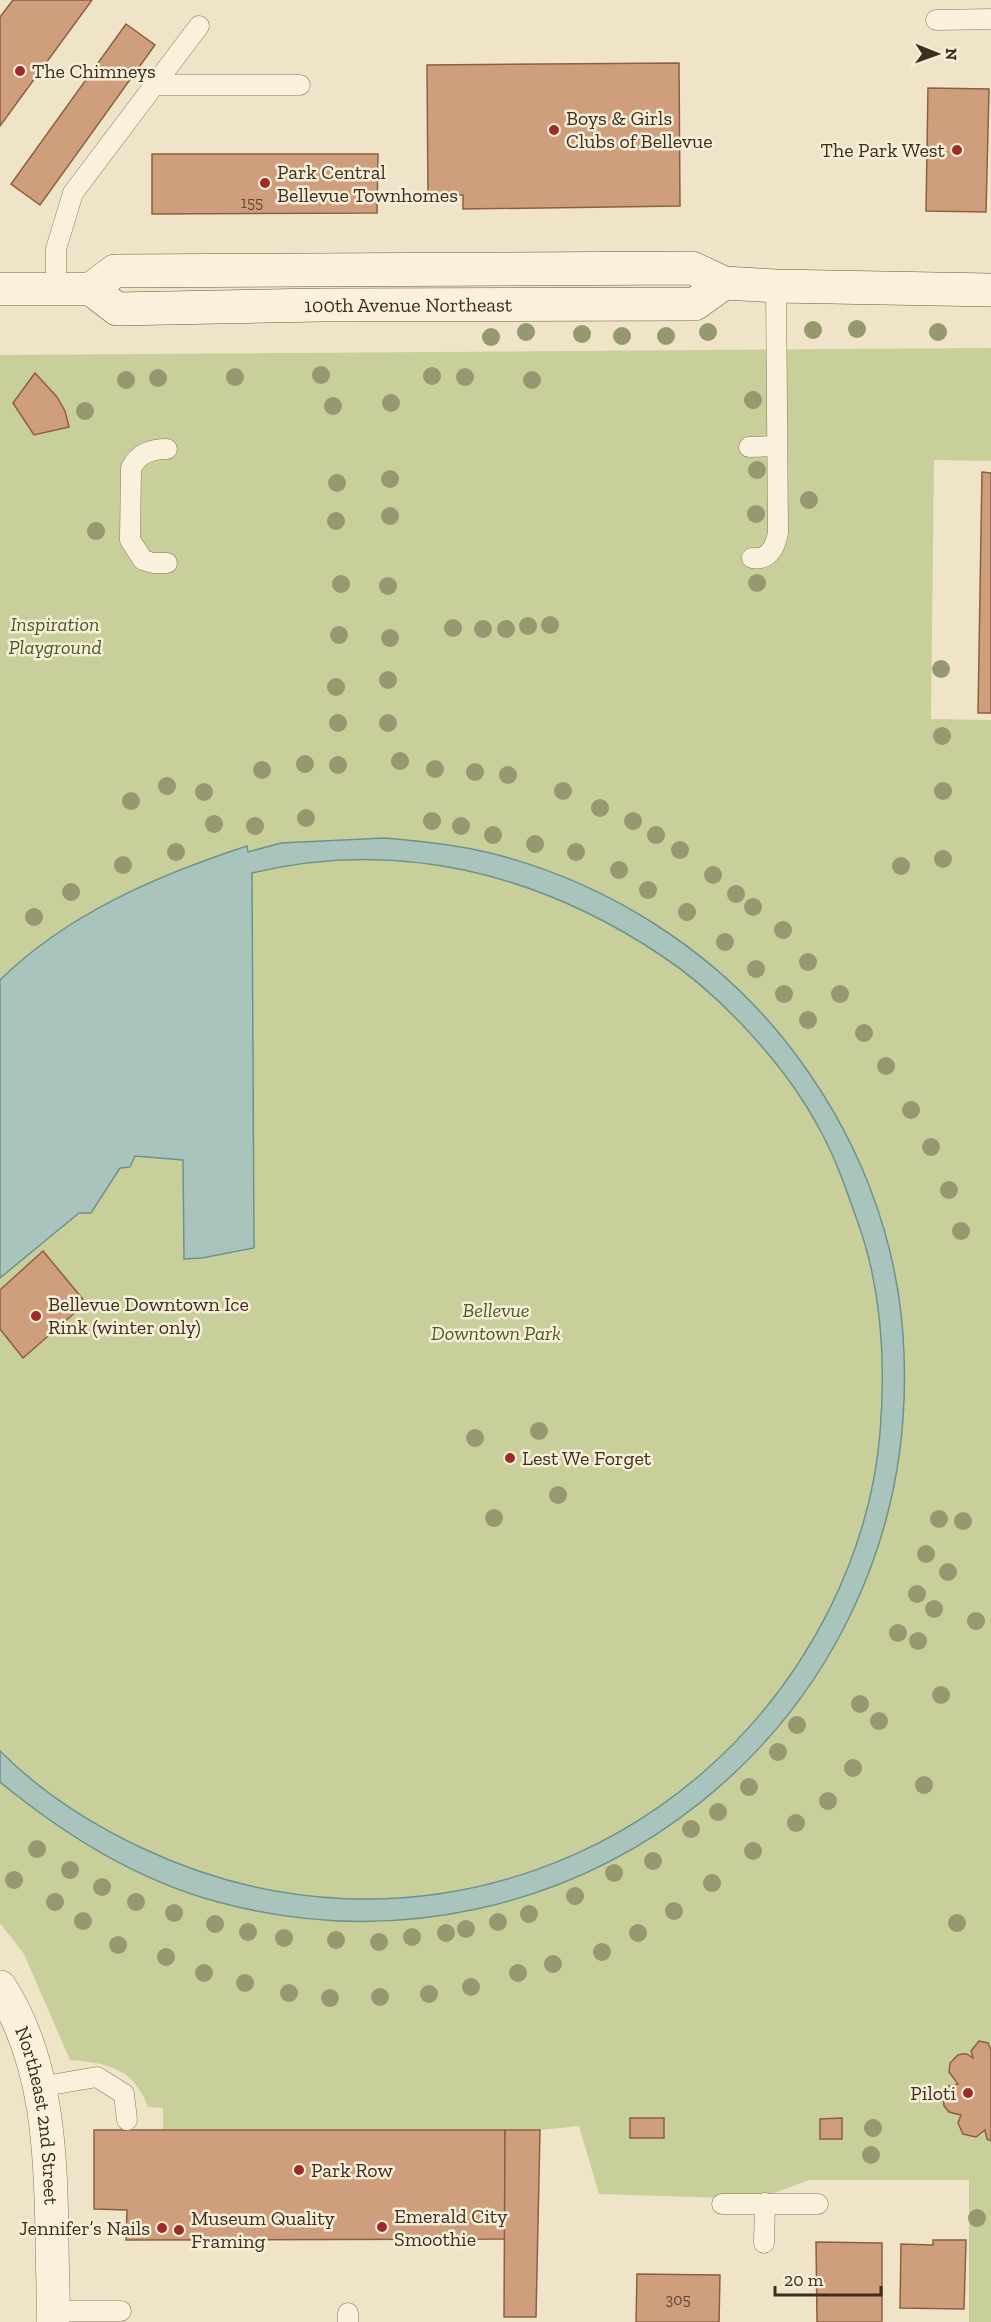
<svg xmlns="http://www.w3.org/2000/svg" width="991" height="2322" viewBox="0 0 991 2322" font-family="'Zilla Slab',serif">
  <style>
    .green { fill: #c9cf9b }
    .water { fill: #a9c4bc; stroke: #6f938a; stroke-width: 1.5 }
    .building { fill: #cf9f7d; stroke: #8d5f41; stroke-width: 1.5 }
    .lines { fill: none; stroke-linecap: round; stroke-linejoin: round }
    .service-casing { stroke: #8d765c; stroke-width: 21 }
    .tertiary-casing { stroke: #8d765c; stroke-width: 34 }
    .secondary-casing { stroke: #6f573f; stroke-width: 34 }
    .service { stroke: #faf1dc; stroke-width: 20 }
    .tertiary { stroke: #faf1dc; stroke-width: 33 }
    .secondary { stroke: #faf1dc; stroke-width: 33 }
    .tree { fill: #96986f }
    .poi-dot { fill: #9e2a2b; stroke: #f7eed8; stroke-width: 2 }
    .labels { text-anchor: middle; stroke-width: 5; stroke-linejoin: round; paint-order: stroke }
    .number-label { font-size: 16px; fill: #624a37 }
    .poi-label { font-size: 20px; fill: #3d2e20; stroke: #f7eed8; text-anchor: start }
    .street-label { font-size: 20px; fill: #3d2e20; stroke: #f7eed8 }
    .park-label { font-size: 20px; font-style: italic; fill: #4d5a26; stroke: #f7eed8 }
  </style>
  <rect width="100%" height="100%" fill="#f0e4c8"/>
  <path class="green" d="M991 348V461L934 460 931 719 991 720V2322H969V2180H809L758 2199 599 2194 579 2126 540 2130H163V2108L148 2107C134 2069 109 2063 70 2060L24 1954 0 1923V355Z"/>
  <path class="water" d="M384 838C422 841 461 845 498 855 608 884 711 949 783 1038 856 1129 900 1237 904 1354 919 1723 575 1998 218 1902 136 1880 65 1835 0 1782V1751C40 1791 91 1824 142 1848 401 1971 702 1864 830 1608 857 1553 875 1494 880 1433 886 1360 882 1288 857 1220 846 1189 836 1159 820 1130 787 1067 721 995 662 956 538 873 398 838 252 873L254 1248 202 1258 184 1259 183 1160 135 1156 130 1167 120 1168 91 1213H79L0 1278V980C67 914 158 875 247 846L248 852 281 843Z"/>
  <g class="building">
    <polygon points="13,0 92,0 0,126 0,17"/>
    <polygon points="126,24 155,45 40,205 11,184"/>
    <polygon points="679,63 680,206 463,209 463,195 428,195 427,65"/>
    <polygon points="928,88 989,89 986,212 926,211"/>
    <polygon points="152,154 378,154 377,213 152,214"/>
    <polygon points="35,373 57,397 65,411 69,427 34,435 13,403"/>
    <polygon points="982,472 991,473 991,713 978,713"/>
    <polygon points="43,1251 86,1303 23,1358 0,1329 0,1290"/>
    <polygon points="979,2041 988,2043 991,2050 991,2141 987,2139 985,2130 976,2137 963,2134 958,2123 961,2115 949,2112 944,2106 943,2097 946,2090 949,2086 958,2084 949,2072 950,2063 958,2055 962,2054 967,2054 973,2058 971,2051"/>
    <rect x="630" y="2118" width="34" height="20"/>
    <polygon points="842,2118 842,2139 820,2139 820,2119"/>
    <polygon points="94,2130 505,2130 505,2239 126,2240 127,2210 94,2209"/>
    <polygon points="505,2130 540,2130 536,2317 504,2317"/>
    <polygon points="933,2240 966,2240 964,2309 900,2308 901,2244 933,2245"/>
    <polygon points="816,2242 882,2243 882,2322 817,2322"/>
    <polygon points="637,2274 720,2275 719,2322 636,2322"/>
  </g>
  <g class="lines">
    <defs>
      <g id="service">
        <polyline points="936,20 991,19"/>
        <polyline points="153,85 300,85"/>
        <polyline points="56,289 56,249 73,193 199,26"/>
        <polyline points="749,447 777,446"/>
        <path d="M167 449C151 449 139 453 131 468L130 540 143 560 153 563H167"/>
        <path d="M752 558C769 561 776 546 778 532L776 286"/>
        <polyline points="39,2087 97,2077 124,2094 127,2120"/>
        <polyline points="722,2204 818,2204"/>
        <polyline points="764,2243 765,2203"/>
        <polyline points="53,2311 121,2311"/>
        <polyline points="348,2322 348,2313"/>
      </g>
      <g id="tertiary">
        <path id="s1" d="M0 1987C48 2061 51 2155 52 2240 52 2267 54 2295 53 2322"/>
      </g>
      <g id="secondary">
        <polyline points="0,289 91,289 115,271 692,268 724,283 776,286 991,290"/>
        <path id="s2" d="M91 289 117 309 320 305 695 304 724 283"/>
      </g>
    </defs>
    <use href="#service" class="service-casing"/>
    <use href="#tertiary" class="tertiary-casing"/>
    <use href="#secondary" class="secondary-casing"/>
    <use href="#service" class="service"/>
    <use href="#tertiary" class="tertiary"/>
    <use href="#secondary" class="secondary"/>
  </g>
  <g class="tree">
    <circle cx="857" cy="329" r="9"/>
    <circle cx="813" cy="330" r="9"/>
    <circle cx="526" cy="332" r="9"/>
    <circle cx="708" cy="332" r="9"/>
    <circle cx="938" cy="332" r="9"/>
    <circle cx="582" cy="334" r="9"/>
    <circle cx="622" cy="336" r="9"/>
    <circle cx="666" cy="336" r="9"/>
    <circle cx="491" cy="337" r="9"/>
    <circle cx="321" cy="375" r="9"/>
    <circle cx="432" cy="376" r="9"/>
    <circle cx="235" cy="377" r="9"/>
    <circle cx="465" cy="377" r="9"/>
    <circle cx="158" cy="378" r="9"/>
    <circle cx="126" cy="380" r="9"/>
    <circle cx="532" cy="380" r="9"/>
    <circle cx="753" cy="400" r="9"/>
    <circle cx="391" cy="403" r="9"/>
    <circle cx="333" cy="406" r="9"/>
    <circle cx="85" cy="411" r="9"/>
    <circle cx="757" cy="470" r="9"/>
    <circle cx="390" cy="479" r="9"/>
    <circle cx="337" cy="483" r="9"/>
    <circle cx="809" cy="500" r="9"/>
    <circle cx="756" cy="514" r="9"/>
    <circle cx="390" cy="516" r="9"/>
    <circle cx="336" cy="521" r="9"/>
    <circle cx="96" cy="531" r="9"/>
    <circle cx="757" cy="583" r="9"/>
    <circle cx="341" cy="584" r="9"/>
    <circle cx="388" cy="586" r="9"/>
    <circle cx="550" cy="625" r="9"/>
    <circle cx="528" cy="626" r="9"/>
    <circle cx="453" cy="628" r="9"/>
    <circle cx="483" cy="629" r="9"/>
    <circle cx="506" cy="629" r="9"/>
    <circle cx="339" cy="635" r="9"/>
    <circle cx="390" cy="638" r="9"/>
    <circle cx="941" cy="669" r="9"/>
    <circle cx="388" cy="680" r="9"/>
    <circle cx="336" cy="687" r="9"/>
    <circle cx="338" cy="723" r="9"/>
    <circle cx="388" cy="723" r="9"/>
    <circle cx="942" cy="736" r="9"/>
    <circle cx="400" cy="761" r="9"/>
    <circle cx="305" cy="764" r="9"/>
    <circle cx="338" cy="765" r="9"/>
    <circle cx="435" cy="769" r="9"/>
    <circle cx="262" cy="770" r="9"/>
    <circle cx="475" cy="772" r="9"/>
    <circle cx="508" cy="775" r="9"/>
    <circle cx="167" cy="786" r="9"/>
    <circle cx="563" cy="791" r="9"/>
    <circle cx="943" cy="791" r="9"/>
    <circle cx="204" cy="792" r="9"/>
    <circle cx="131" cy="801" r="9"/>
    <circle cx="600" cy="808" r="9"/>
    <circle cx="306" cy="818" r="9"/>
    <circle cx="432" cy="821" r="9"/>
    <circle cx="633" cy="821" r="9"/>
    <circle cx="214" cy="824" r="9"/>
    <circle cx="255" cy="826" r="9"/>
    <circle cx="461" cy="826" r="9"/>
    <circle cx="493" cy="835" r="9"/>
    <circle cx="656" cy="835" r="9"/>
    <circle cx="535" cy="844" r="9"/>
    <circle cx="680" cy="850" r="9"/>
    <circle cx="176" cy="852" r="9"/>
    <circle cx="576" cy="852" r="9"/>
    <circle cx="943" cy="859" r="9"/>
    <circle cx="123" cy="865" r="9"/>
    <circle cx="901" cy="866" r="9"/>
    <circle cx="619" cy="870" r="9"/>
    <circle cx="713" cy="875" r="9"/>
    <circle cx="648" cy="890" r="9"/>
    <circle cx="71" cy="892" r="9"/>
    <circle cx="736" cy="894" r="9"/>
    <circle cx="753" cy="907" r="9"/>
    <circle cx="687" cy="912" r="9"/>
    <circle cx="34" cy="917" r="9"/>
    <circle cx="783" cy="930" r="9"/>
    <circle cx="725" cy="942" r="9"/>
    <circle cx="808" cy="962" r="9"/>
    <circle cx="756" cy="969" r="9"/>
    <circle cx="784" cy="994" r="9"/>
    <circle cx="840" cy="994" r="9"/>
    <circle cx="808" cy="1020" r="9"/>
    <circle cx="864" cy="1033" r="9"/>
    <circle cx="886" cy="1066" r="9"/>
    <circle cx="911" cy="1110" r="9"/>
    <circle cx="931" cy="1147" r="9"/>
    <circle cx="949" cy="1190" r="9"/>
    <circle cx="961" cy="1231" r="9"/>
    <circle cx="539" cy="1431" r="9"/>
    <circle cx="475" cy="1438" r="9"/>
    <circle cx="558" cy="1495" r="9"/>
    <circle cx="494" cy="1518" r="9"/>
    <circle cx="939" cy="1519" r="9"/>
    <circle cx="963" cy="1521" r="9"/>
    <circle cx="926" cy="1554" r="9"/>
    <circle cx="948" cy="1572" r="9"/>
    <circle cx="917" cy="1594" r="9"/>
    <circle cx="934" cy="1609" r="9"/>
    <circle cx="976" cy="1621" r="9"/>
    <circle cx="898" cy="1633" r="9"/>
    <circle cx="918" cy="1641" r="9"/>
    <circle cx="941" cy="1695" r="9"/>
    <circle cx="860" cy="1704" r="9"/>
    <circle cx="879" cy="1721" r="9"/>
    <circle cx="797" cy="1725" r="9"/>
    <circle cx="778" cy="1752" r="9"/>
    <circle cx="853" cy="1768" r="9"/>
    <circle cx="924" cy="1785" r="9"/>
    <circle cx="749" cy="1787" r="9"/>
    <circle cx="828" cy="1801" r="9"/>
    <circle cx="718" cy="1812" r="9"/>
    <circle cx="796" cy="1823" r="9"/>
    <circle cx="691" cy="1829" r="9"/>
    <circle cx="37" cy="1849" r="9"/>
    <circle cx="753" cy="1851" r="9"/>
    <circle cx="653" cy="1861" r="9"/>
    <circle cx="70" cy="1870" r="9"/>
    <circle cx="614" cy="1873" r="9"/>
    <circle cx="14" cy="1880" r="9"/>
    <circle cx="712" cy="1883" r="9"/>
    <circle cx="102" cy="1887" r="9"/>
    <circle cx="575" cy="1896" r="9"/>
    <circle cx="55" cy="1902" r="9"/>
    <circle cx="136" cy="1902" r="9"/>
    <circle cx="674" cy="1911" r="9"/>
    <circle cx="174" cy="1913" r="9"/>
    <circle cx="529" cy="1914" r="9"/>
    <circle cx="83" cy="1921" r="9"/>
    <circle cx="498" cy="1922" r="9"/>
    <circle cx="957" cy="1923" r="9"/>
    <circle cx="215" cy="1924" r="9"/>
    <circle cx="466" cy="1929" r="9"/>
    <circle cx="248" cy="1932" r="9"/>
    <circle cx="446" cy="1933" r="9"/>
    <circle cx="638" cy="1933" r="9"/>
    <circle cx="412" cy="1937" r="9"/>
    <circle cx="284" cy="1938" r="9"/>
    <circle cx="336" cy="1940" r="9"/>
    <circle cx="379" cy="1942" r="9"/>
    <circle cx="118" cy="1945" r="9"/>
    <circle cx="602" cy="1952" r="9"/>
    <circle cx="166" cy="1957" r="9"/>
    <circle cx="553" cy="1964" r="9"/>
    <circle cx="204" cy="1973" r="9"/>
    <circle cx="518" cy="1973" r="9"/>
    <circle cx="245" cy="1983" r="9"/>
    <circle cx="471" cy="1987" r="9"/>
    <circle cx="289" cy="1993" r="9"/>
    <circle cx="429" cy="1994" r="9"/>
    <circle cx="380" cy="1997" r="9"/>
    <circle cx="330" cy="1998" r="9"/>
    <circle cx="873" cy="2128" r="9"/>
    <circle cx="871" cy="2155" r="9"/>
    <circle cx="977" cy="2218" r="9"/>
  </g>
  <g class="poi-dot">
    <circle cx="20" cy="71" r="6"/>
    <circle cx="554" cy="130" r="6"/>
    <circle cx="957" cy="150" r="6"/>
    <circle cx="265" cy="183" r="6"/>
    <circle cx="36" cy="1316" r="6"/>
    <circle cx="510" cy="1458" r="6"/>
    <circle cx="968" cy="2093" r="6"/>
    <circle cx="299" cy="2170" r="6"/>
    <circle cx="382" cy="2227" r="6"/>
    <circle cx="162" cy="2228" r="6"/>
    <circle cx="179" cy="2230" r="6"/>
  </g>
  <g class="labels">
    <g class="number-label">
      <text x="252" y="208">155</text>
      <text x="678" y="2305">305</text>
    </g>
    <g class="poi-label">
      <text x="32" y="78">The Chimneys</text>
      <text x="566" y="125">Boys &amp; Girls<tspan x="566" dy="23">Clubs of Bellevue</tspan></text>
      <text x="945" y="157" text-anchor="end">The Park West</text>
      <text x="277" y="179">Park Central<tspan x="277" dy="23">Bellevue Townhomes</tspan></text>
      <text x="48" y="1311">Bellevue Downtown Ice<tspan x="48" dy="23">Rink (winter only)</tspan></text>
      <text x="522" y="1465">Lest We Forget</text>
      <text x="956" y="2100" text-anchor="end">Piloti</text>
      <text x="311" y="2177">Park Row</text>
      <text x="394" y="2223">Emerald City<tspan x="394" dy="23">Smoothie</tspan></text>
      <text x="191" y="2225">Museum Quality<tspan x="191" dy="23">Framing</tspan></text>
      <text x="150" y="2235" text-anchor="end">Jennifer’s Nails</text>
    </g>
    <g class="street-label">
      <text dy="7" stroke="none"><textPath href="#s2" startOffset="324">100th Avenue Northeast</textPath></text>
      <text dy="7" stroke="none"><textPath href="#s1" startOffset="136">Northeast 2nd Street</textPath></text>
    </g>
    <g class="park-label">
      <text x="55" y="631">Inspiration<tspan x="55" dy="23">Playground</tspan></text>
      <text x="496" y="1317">Bellevue<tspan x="496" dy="23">Downtown Park</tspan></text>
    </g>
  </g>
  <g transform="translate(937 54) rotate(91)" stroke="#f7eed8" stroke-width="4.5" paint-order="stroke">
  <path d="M0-4.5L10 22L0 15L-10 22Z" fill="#3d2e20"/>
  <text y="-9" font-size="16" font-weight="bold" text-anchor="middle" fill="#3d2e20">N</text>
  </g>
  <path d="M775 2286v9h106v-9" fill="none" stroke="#3d2e20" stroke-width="3"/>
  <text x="784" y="2286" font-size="18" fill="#3d2e20" stroke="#f7eed8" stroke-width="4.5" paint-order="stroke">20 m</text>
</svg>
